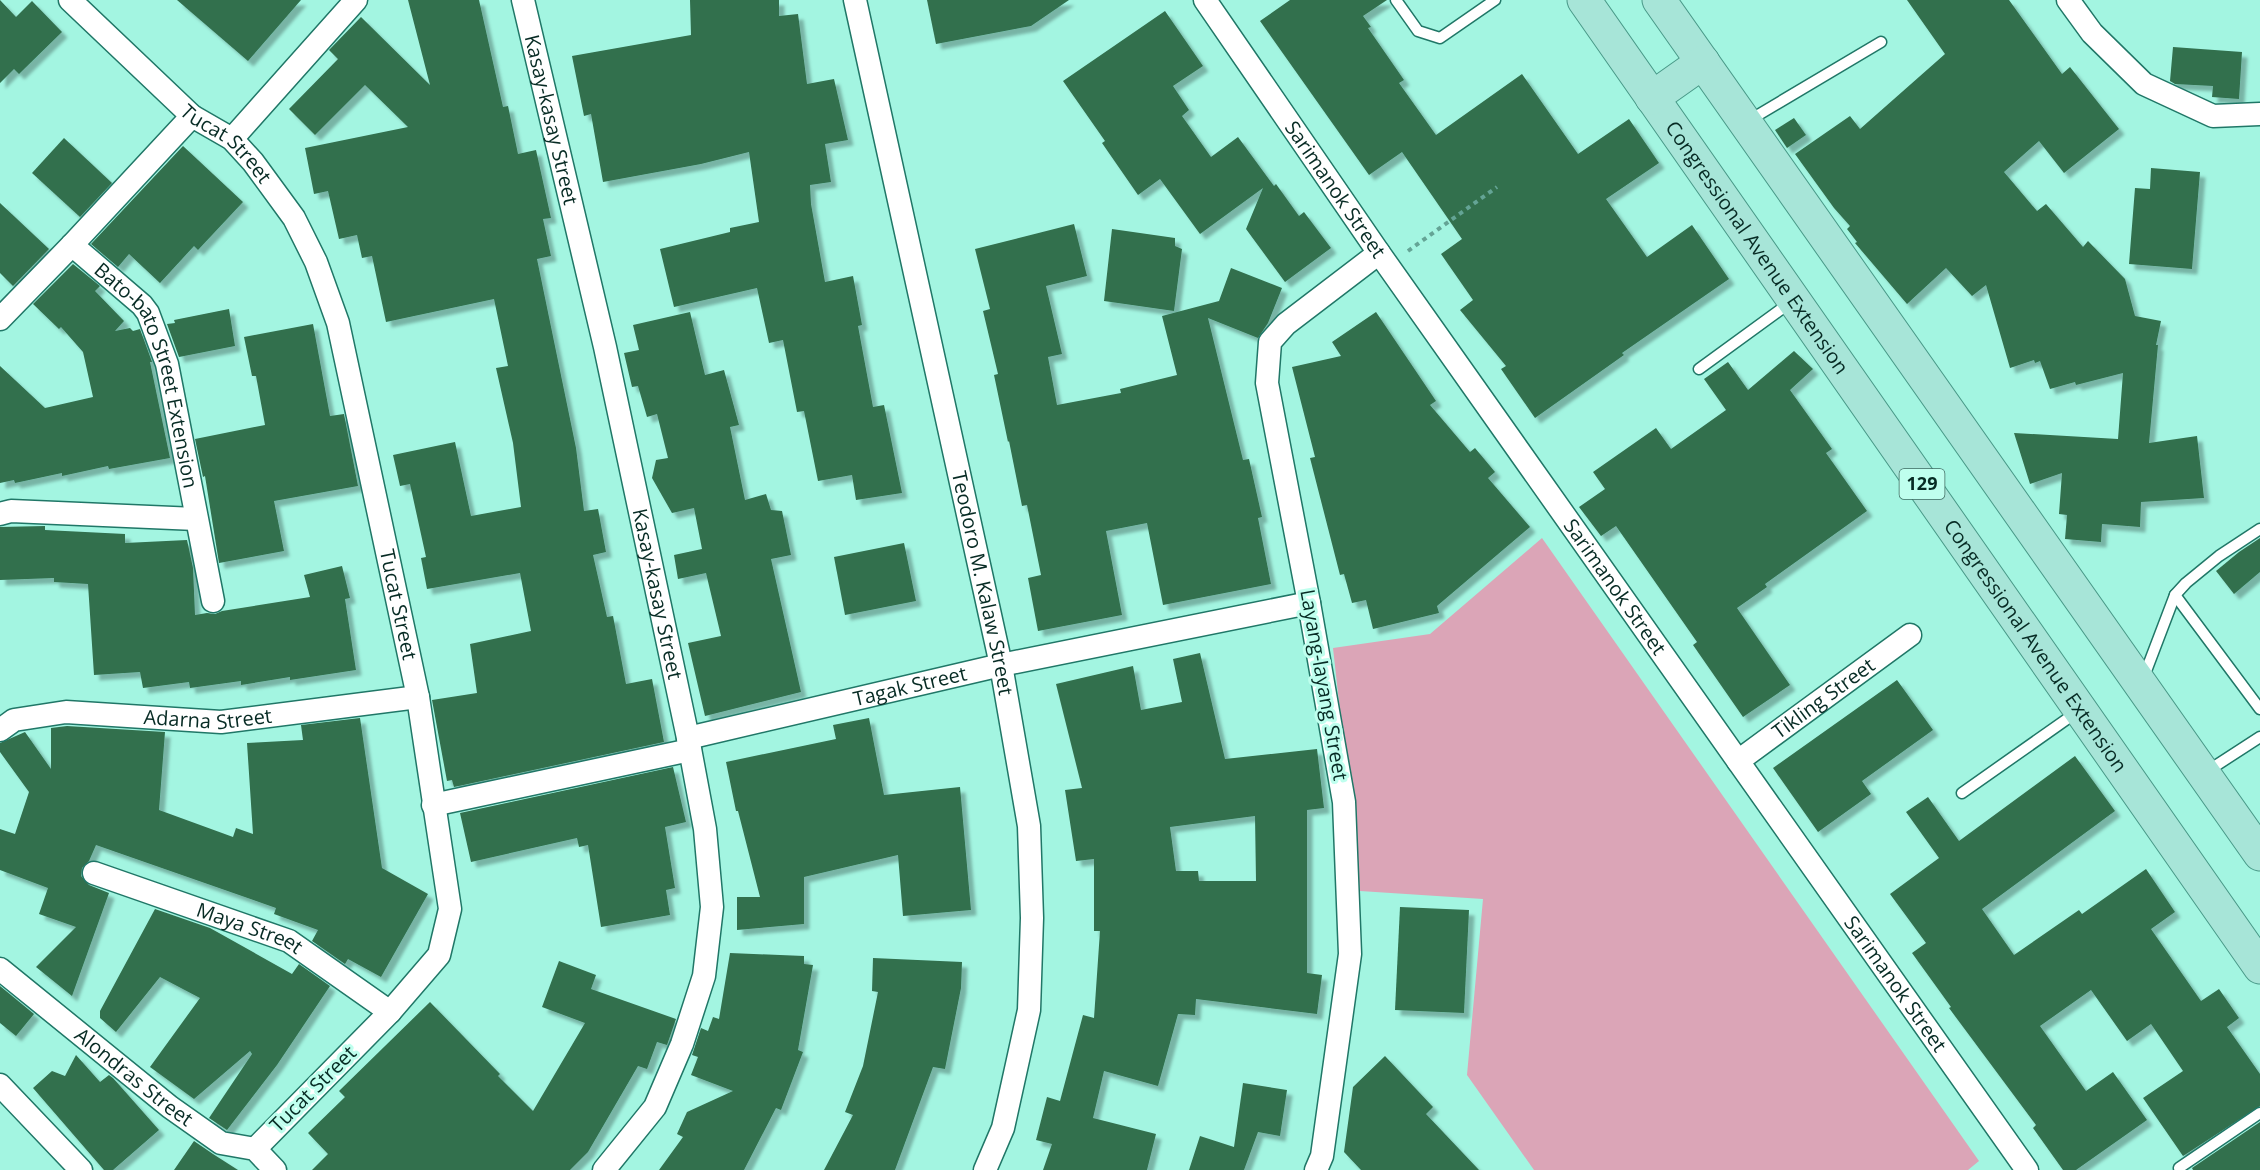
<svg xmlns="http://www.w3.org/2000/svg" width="2260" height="1170" viewBox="0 0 2260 1170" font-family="'Open Sans',sans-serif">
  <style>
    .green { fill: #dba5b7 }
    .building { fill: #316f4e; fill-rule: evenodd; filter: url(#shadow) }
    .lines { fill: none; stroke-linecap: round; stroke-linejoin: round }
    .lane-casing { stroke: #207767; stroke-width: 13 }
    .street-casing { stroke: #207767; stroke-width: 25 }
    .primary-casing { stroke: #499988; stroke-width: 35 }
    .path { stroke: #64a495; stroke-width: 4; stroke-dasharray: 4.5 4.5; stroke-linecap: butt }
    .lane { stroke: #fff; stroke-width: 10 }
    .street { stroke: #fff; stroke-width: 22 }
    .primary { stroke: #a7e5d8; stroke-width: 33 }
    .labels { text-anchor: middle; stroke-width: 6; stroke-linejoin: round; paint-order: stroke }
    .shield { fill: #bfffee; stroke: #3e6b61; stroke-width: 1.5 }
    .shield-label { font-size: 18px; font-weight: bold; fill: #072b24 }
    .street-label { font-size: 20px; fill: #072b24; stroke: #bfffee }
  </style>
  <defs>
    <filter id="shadow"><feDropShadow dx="5.5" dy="5.5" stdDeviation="1.5" flood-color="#0004"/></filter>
  </defs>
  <rect width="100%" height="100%" fill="#a3f5e1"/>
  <polygon class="green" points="1542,538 1979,1161 1968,1170 1534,1170 1467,1075 1483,899 1360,891 1333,648 1430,634"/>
  <g class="building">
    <polygon points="0,0 16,17 32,1 62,32 19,74 14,69 0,83"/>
    <polygon points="177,0 301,0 248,61"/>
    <polygon points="408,0 479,0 503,107 508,106 518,154 536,150 551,218 543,219 551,256 537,259 576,448 584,511 598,509 606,552 593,555 607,617 613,616 626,684 652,679 664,742 454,787 452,780 447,781 432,700 477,693 470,644 531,631 520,573 427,589 421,558 426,557 410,484 400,486 393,455 455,442 471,516 521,507 513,443 496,368 508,366 494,299 386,322 372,256 362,258 357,235 339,239 328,191 314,194 305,148 408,127 365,85 315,135 289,109 338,59 329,50 361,17 430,85"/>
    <polygon points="690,0 779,0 779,16 798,14 807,84 834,79 848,140 825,144 831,182 810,185 811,204 825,282 853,276 862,325 858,326 873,407 884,405 902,493 856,500 852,475 818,481 804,411 797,412 783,340 769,343 757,288 674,307 660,249 730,232 730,228 759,222 749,152 701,164 603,182 591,114 584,116 572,56 691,35"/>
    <polygon points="927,0 1069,0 1031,26 936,44"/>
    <polygon points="1290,0 1387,0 1363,16 1371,27 1368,28 1404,80 1399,83 1436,135 1522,74 1578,154 1629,119 1659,163 1606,199 1647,257 1692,225 1729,279 1622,353 1624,355 1535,418 1501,369 1506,366 1460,310 1473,300 1441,254 1462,239 1402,152 1369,175 1260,21"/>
    <polygon points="1907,0 2009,0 2062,74 2070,67 2119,129 2064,173 2039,141 2004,172 2037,211 2046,204 2083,247 2088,241 2125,279 2135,316 2161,321 2156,345 2158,345 2149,443 2197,436 2204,498 2141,502 2140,527 2102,524 2101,542 2065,539 2067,515 2059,514 2062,473 2030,484 2014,433 2118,439 2123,373 2076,385 2075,382 2050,389 2040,361 2035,363 2034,360 2010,368 1986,285 1972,296 1946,268 1907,304 1855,243 1857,242 1847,229 1850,226 1834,208 1795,154 1850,116 1860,129 1945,54"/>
    <polygon points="1165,11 1203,66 1173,86 1189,110 1182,116 1211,157 1238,137 1274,186 1276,184 1299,216 1304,212 1331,248 1285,282 1246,229 1263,188 1200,234 1160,179 1138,195 1102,143 1105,141 1063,81"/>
    <polygon points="2173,47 2242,52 2239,99 2212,97 2213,86 2175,84 2170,81"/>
    <polygon points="1794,118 1806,135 1787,148 1775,130"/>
    <polygon points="64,138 112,183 80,217 32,173"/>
    <polygon points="183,146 243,202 198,250 194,246 160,283 129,254 118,267 91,244"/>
    <polygon points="2151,168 2200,172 2192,269 2129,264 2135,188 2150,189"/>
    <polygon points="0,203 49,249 13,286 0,273"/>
    <polygon points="1074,224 1087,276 1046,286 1062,354 1048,357 1057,405 1121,393 1120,389 1177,375 1162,316 1219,301 1231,268 1282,288 1268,323 1258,338 1208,318 1243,460 1249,459 1262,517 1258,518 1271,584 1163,605 1147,523 1106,531 1122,615 1038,631 1028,578 1041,575 1027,505 1022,506 1009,441 1008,442 994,375 998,374 983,311 990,309 975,249"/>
    <polygon points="1112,229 1175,238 1175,246 1182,249 1174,311 1104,301"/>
    <polygon points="73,264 100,286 95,291 124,321 115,331 130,328 133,331 140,329 152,362 150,362 170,458 109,469 108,466 62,476 62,473 15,483 14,480 0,483 0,366 45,408 93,397 83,352 61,327 59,329 33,304"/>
    <polygon points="229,309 235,346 179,357 167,324 175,323 174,320"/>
    <polygon points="690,312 705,375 724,370 739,425 730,427 745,500 766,494 771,510 782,511 791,555 771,559 801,692 705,716 688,643 721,636 706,573 678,579 674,555 702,549 694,508 672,513 652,478 656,460 668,458 657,414 647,417 638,386 632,387 624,353 639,350 633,325"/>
    <polygon points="1376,312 1436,401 1430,405 1470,452 1475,448 1495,472 1488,478 1530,527 1437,606 1439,613 1373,629 1366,600 1352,603 1344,574 1340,575 1310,458 1315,457 1292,367 1341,356 1332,342"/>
    <polygon points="313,324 330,416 344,414 358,486 274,501 284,551 219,563 205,476 203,477 195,439 265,425 256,376 252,376 244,337"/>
    <polygon points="1794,351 1813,369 1790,390 1832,449 1826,453 1867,511 1765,584 1767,587 1737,608 1790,685 1743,717 1693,645 1697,642 1616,526 1601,536 1579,507 1605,489 1593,472 1656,428 1671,449 1726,410 1704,379 1728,362 1748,390"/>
    <polygon points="45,526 45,530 125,534 125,543 187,540 193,568 195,615 207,613 215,614 222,611 310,597 304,575 342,566 350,598 345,599 356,670 290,680 290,677 241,685 241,681 190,688 189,682 143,688 140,672 94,675 88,584 54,582 54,578 0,580 0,527"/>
    <polygon points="2260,538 2260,572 2234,594 2216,571 2239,552"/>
    <polygon points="904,543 916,601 845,615 834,557"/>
    <path d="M1200 653 1225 759 1317 749 1324 808 1307 810V973L1322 975 1317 1014 1196 999 1195 1015 1178 1014 1158 1086 1104 1071 1093 1118 1156 1134 1147 1170H1043L1052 1144 1036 1140 1047 1097 1060 1101 1083 1015 1094 1018 1100 931H1094V859L1076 861 1065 790 1082 788 1056 684 1133 666 1141 710 1182 702 1173 659ZM1255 816 1256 881H1199L1198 871H1176L1170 827Z"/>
    <polygon points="1897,680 1933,730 1862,781 1871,794 1818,832 1773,768"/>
    <polygon points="360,718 382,868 428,894 381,977 348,959 345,964 312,941 318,930 274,914 276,908 96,845 89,861 82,868 81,876 89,885 109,893 72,996 36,967 76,927 39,914 48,888 0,870 0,829 15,834 29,792 0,752 0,743 25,732 51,769 51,728 67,726 165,732 159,810 233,837 236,828 253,834 247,743 303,740 301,725"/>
    <polygon points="869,718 884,795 960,787 971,910 903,916 898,855 804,877 804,924 737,930 737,897 760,897 738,811 736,811 726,762 836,739 833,725"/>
    <polygon points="2075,756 2115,811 1982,909 2014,955 2079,910 2082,914 2146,869 2175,912 2151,929 2201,1001 2219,989 2239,1018 2227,1027 2260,1074 2260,1106 2183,1156 2143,1098 2183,1071 2151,1024 2127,1041 2091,990 2040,1026 2086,1091 2113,1072 2147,1120 2076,1170 2063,1170 2033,1128 2036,1125 1949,1008 1951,1007 1912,953 1926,943 1890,894 1939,858 1906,812 1928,797 1959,841"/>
    <polygon points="673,767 686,822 665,827 675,888 666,890 670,915 601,927 588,845 579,847 577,838 471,862 460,813"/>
    <polygon points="1400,907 1469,910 1464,1013 1395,1010"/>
    <polygon points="155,909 210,928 292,974 299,964 330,986 277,1065 227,1130 209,1118 252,1054 250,1051 194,1099 150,1067 200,998 160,977 116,1032 100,1018 100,1011"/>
    <polygon points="730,953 804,956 804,964 813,965 798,1050 803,1052 781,1110 776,1108 744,1170 659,1170 683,1137 677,1134 687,1112 733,1091 691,1075 698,1057 692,1055 701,1028 708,1031 713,1017 719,1019"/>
    <polygon points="873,958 962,962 961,988 945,1069 933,1067 895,1170 824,1170 853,1115 845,1112 863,1066 878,992 872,991"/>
    <polygon points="559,961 596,975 591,989 676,1019 667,1045 657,1042 647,1069 638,1066 588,1152 570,1170 312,1170 328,1154 308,1133 345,1097 339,1091 430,1002 500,1074 498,1076 533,1111 585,1023 542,1007"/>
    <polygon points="0,986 34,1014 16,1036 0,1023"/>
    <polygon points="76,1055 100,1082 109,1075 113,1078 159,1130 113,1170 104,1170 33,1088 52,1071 65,1076"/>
    <polygon points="1385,1056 1433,1107 1426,1114 1479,1170 1361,1170 1344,1152 1353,1087"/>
    <polygon points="1243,1083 1287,1090 1280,1136 1258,1132 1244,1170 1189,1170 1200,1136 1234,1147"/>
    <polygon points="2260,1122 2260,1170 2193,1170 2192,1168"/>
    <polygon points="194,1141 213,1154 238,1170 174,1170"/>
  </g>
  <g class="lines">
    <defs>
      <g id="lane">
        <polyline points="1396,0 1418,31 1440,38 1495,0"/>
        <polyline points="1748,121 1881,42"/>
        <polyline points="1699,369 1791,302"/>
        <polyline points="2175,595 2260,709"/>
        <polyline points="2143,679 2175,595 2186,583 2219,556 2260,529"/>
        <polyline points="2206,772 2260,737"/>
        <polyline points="1962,793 2077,712"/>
        <polyline points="2179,1168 2260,1113"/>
      </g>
      <g id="street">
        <path id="s1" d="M70 0 192 116 232 139 253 162 294 218 316 262 338 323 418 697 450 909 439 955 390 1012 255 1149"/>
        <path id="s2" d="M523 0 605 347 688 738 705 829 712 907 704 976 682 1044 655 1107 604 1170"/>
        <path id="s3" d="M855 0 1001 665 1029 826 1032 918 1029 1010 1003 1128 985 1170"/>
        <path id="s4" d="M1205 0 1379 253 2027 1170"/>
        <polyline points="2068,0 2092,33 2144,84 2213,116 2260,114"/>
        <polyline points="232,139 356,0"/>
        <path id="s5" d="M72 245 142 305 148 313 167 364 213 601"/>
        <polyline points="0,319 72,245 192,116"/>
        <polyline points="0,514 11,511 196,519"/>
        <path id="s6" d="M0 730 14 720 66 712 221 722 418 697"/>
        <path id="s7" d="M688 738 1001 665 1309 603"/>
        <path id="s8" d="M1738 761 1910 635"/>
        <polyline points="433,805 690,750"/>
        <path id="s9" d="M94 873 289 941 390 1012"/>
        <path id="s10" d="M0 969 170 1107 221 1143 255 1149 275 1170"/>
        <polyline points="0,1085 81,1170"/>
        <polyline points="1316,1170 1322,1156 1350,954 1344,802 1309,603 1267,383 1270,342 1286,324 1379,253"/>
      </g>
      <g id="primary">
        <path id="s11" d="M1584 0 2260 967"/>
        <polyline points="1659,0 2260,854"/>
        <polyline points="1652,98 1703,62"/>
      </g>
    </defs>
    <use href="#lane" class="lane-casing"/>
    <use href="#street" class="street-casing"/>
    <use href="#primary" class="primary-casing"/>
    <polyline class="path" points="1408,251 1497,187"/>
    <use href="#lane" class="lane"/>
    <use href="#street" class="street"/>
    <use href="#primary" class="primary"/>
  </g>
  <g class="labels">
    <rect class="shield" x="1899.5" y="469" width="45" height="30" rx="4.5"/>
    <g class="shield-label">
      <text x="1922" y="490">129</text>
    </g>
    <g class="street-label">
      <text dy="7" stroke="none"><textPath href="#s2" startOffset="123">Kasay-kasay Street</textPath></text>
      <text dy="7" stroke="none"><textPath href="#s1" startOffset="213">Tucat Street</textPath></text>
      <text dy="7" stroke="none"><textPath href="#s4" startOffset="230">Sarimanok Street</textPath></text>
      <text dy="7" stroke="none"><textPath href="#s11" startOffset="302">Congressional Avenue Extension</textPath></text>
      <text dy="7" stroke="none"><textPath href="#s5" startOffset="158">Bato-bato Street Extension</textPath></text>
      <text dy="7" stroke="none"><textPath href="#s3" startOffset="597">Teodoro M. Kalaw Street</textPath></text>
      <text dy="7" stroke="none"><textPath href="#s4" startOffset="716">Sarimanok Street</textPath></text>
      <text dy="7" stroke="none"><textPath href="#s2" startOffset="609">Kasay-kasay Street</textPath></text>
      <text dy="7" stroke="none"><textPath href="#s1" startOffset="717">Tucat Street</textPath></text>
      <text dy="7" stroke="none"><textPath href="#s11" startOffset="788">Congressional Avenue Extension</textPath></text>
      <text transform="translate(1324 685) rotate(80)" y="7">Layang-layang Street</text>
      <text dy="7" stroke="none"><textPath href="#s7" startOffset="228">Tagak Street</textPath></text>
      <text dy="7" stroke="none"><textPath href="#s8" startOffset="106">Tikling Street</textPath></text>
      <text dy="7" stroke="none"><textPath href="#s6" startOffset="212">Adarna Street</textPath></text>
      <text dy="7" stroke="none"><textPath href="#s9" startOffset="165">Maya Street</textPath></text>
      <text dy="7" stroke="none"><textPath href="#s4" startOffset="1202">Sarimanok Street</textPath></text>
      <text dy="7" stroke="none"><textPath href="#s10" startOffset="172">Alondras Street</textPath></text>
      <text transform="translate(313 1089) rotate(-45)" y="7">Tucat Street</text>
    </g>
  </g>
</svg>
